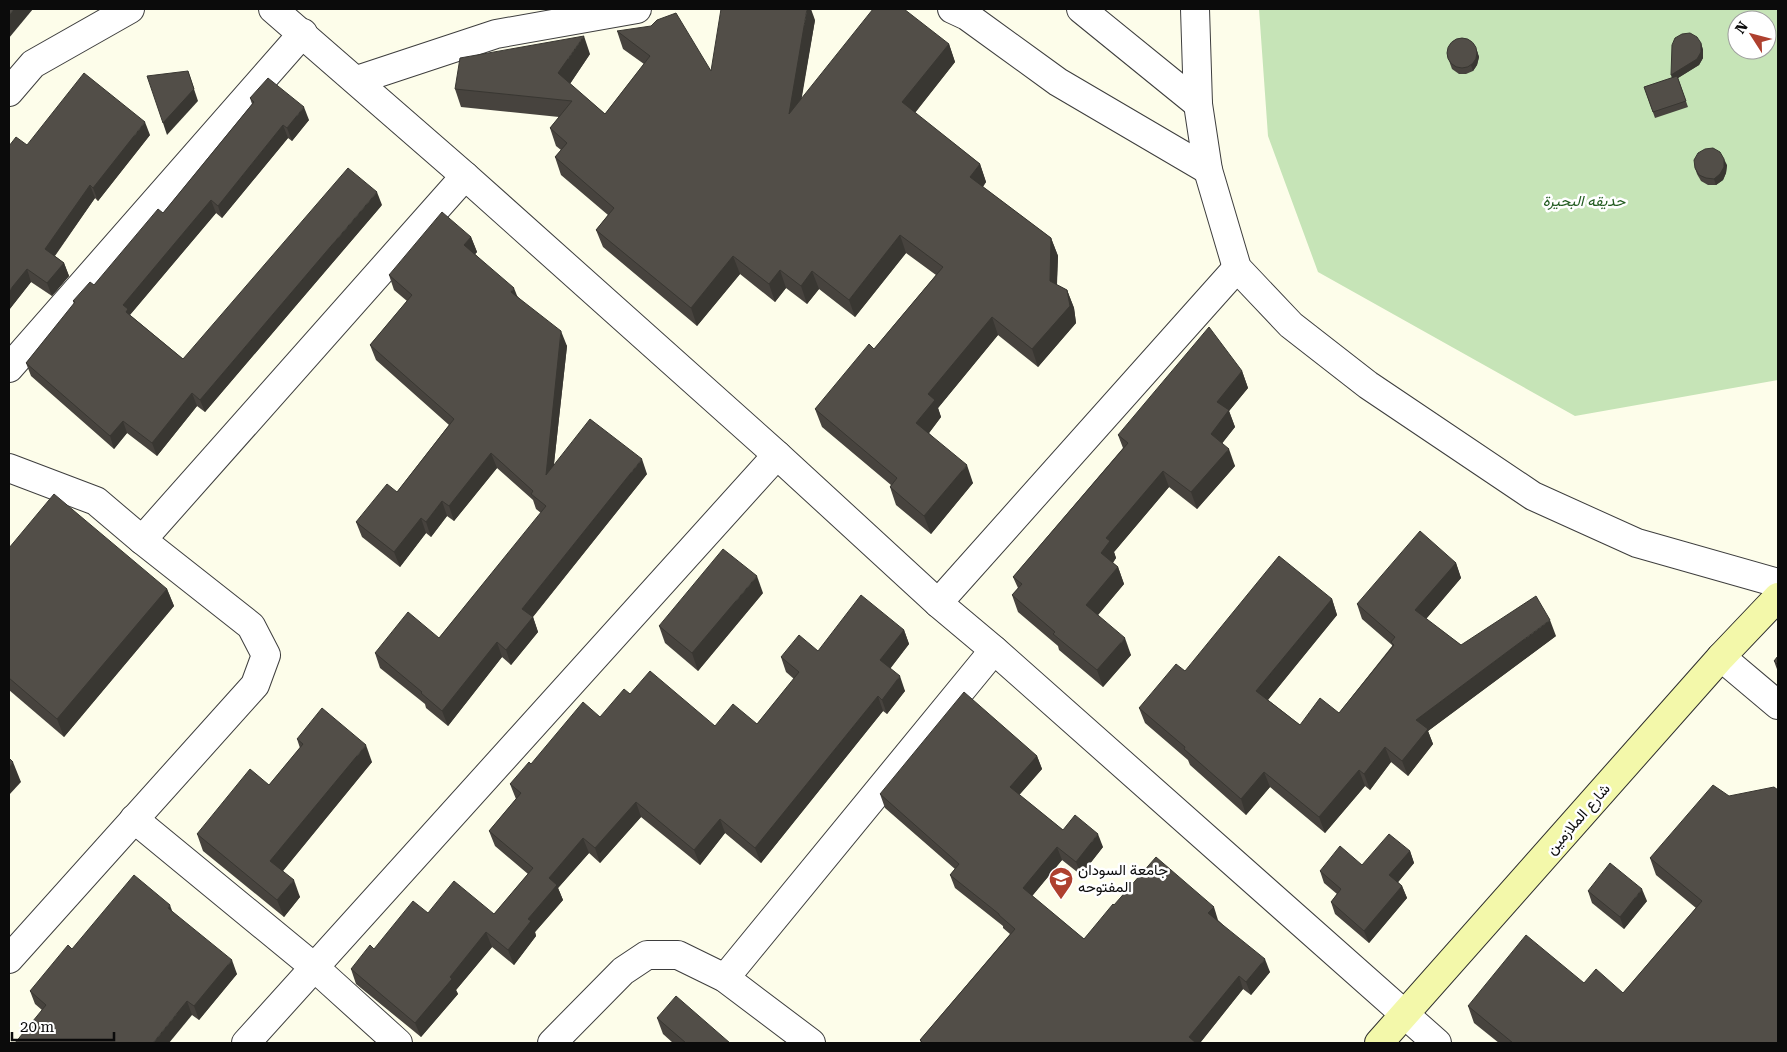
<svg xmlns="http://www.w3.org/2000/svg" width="1787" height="1052" viewBox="0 0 1787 1052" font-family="'Roboto Serif',Vazirmatn,serif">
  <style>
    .green { fill: #c6e4b7; fill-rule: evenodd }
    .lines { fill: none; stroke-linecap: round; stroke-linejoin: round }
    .street-casing { stroke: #3e3e3e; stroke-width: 30 }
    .secondary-casing { stroke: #2d2d2d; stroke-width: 30 }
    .street { stroke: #fff; stroke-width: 28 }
    .secondary { stroke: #f3f8aa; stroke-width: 28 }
    .wall { fill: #47433e }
    .shaded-wall { fill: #393732 }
    .building { fill: #524e48; stroke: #393732 }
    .labels { text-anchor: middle; stroke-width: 5; stroke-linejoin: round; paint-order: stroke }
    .park-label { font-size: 15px; font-style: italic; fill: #235c21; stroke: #fff }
    .street-label { font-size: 15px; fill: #0b0b0b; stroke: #fff }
    .poi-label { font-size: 15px; fill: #0b0b0b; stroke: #fff; text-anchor: start }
  </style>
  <rect width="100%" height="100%" fill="#fdfdea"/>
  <path class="green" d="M1259 9H1778V380L1575 416 1318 272 1268 136ZM1737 20H1767V50H1737Z"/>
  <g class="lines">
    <defs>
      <g id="street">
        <polyline points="273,9 465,176 777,455 938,603 994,650 1437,1043"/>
        <polyline points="952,9 967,16 1058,82 1208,170"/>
        <polyline points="1081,9 1198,104"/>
        <polyline points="1195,9 1198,104 1208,170 1237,268 1291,325 1368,385 1533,496 1637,543 1778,583"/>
        <polyline points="357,80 496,34 637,9"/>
        <polyline points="9,92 33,64 130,9"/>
        <polyline points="9,368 303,33"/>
        <polyline points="9,468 96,501 142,540 251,626 266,655 255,685 9,959"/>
        <polyline points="142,540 465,176"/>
        <polyline points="938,603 1237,268"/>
        <polyline points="1721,657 1778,705"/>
        <polyline points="134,819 314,967 398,1043"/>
        <polyline points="725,978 994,650"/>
        <polyline points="246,1043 777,455"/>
        <polyline points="552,1043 623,971 647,955 678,955 725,978 811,1043"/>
      </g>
      <polyline id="secondary" points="1379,1043 1721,657 1778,597"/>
    </defs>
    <use href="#street" class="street-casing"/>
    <use href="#secondary" class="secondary-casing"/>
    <use href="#street" class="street"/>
    <use href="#secondary" class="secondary"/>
  </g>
  <g class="wall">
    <polygon points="815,20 801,99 949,44 955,62 915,113 980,164 986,182 983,187 1051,238 1058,256 1057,285 1067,290 1074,308 1076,323 1038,367 998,335 938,408 941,417 929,433 973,483 931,534 896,505 890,487 891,485 822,427 815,409 874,349 936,275 906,253 855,317 819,289 807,304 786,288 775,302 740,274 697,326 603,247 596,230 608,215 561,175 555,157 561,150 556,146 550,128 559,117 461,107 455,89 590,54 570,84 605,114 644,64 623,49 617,31 711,71"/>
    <polygon points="1701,43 1703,50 1703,58 1699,65 1678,78 1688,107 1655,118 1644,87 1672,78"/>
    <polygon points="1477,51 1479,57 1477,65 1473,71 1466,74 1459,74 1452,69 1447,55"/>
    <polygon points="250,98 309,120 292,141 288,138 222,218 216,213 130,315 183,359 382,205 205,412 197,406 157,456 127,433 114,449 31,376 26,363 74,304 73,301 94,285 163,213 252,104"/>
    <polygon points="150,135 98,201 95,198 55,256 64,263 69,276 52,296 31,282 9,310 27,145"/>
    <polygon points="1727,165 1726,173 1723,180 1716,185 1708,185 1701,181 1697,174 1695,168"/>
    <polygon points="471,237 477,252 475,254 567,346 554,464 647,474 533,617 538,632 511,665 502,657 448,726 426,708 425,704 380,668 375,653 439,638 541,513 536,509 533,500 497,468 454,521 447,516 431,537 426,533 400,567 362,537 356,522 397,492 449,425 376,360 370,345 407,301 394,290 389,275"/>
    <polygon points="1242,371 1248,388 1229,411 1235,427 1222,443 1235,466 1197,509 1169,487 1114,552 1116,558 1113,563 1118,567 1124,584 1098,615 1131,655 1103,687 1059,650 1058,646 1018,612 1012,595 1018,588 1013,577 1123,448 1118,435"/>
    <polygon points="9,548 167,589 174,606 64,737 9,690"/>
    <polygon points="1456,563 1461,578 1426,619 1461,645 1556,636 1428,731 1433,744 1408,776 1391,762 1370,790 1365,786 1325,833 1270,787 1246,815 1190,765 1188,760 1145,723 1139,708 1185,671 1332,599 1337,615 1268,700 1300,725 1339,713 1392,646 1392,645 1362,619 1357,604"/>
    <polygon points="763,593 698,671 665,643 659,626"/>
    <polygon points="904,630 909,644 890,669 905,691 887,714 883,711 761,863 725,833 700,865 641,817 600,863 589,853 558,888 563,900 535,932 536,936 514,965 492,947 456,990 458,994 421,1037 356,984 351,969 374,949 428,913 494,914 528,874 495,846 489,831 516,799 510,784 531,764 600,717 630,694 715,726 757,724 794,679 786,672 781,657 818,651"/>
    <polygon points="1778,656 1778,672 1774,661"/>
    <polygon points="297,739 372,762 283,871 300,897 284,917 203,851 197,834 269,785 300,748"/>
    <polygon points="1037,756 1042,769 1019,795 1063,830 1103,847 1081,875 1062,860 1032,896 1084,939 1114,905 1218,920 1270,972 1251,995 1243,989 1200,1043 921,1043 920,1040 1010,934 1003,928 1003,926 955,888 950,875 955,869 885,808 880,794"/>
    <polygon points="1729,796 1778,1043 1499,1043 1474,1023 1468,1006 1584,983 1623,993 1696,908 1656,875 1650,858"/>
    <polygon points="1410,851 1414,863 1398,882 1402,886 1407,898 1369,943 1335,914 1331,902 1337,894 1324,883 1320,871 1362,865"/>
    <polygon points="1588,891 1647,901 1624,929 1592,903"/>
    <polygon points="173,912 237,974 199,1020 192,1015 42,1010 35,1004 30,991 72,949"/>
    <polygon points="657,1018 730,1043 673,1043 663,1034"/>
  </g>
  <g class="shaded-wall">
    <polygon points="14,9 33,9 9,38 9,15"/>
    <polygon points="807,9 811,9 815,20 796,132 789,114"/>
    <polygon points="584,36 590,54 565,91 558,73"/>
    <polygon points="1701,43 1703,50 1703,58 1699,65 1678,78 1688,107 1678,78 1673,82 1671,75"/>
    <polygon points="949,44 955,62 909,120 902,102"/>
    <polygon points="1477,51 1479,57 1477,65 1473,71 1471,65"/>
    <polygon points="188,71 198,101 167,135 163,123"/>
    <polygon points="304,107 309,120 292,141 287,128"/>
    <polygon points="145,122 150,135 98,201 93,188"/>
    <polygon points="283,125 288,138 222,218 218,206"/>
    <polygon points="1724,159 1727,165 1726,173 1723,180 1716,185 1714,179"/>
    <polygon points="980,164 986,182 976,195 970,177"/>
    <polygon points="90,185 95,198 50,262 45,249"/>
    <polygon points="377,192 382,205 205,412 200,400"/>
    <polygon points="211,200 216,213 128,317 123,305"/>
    <polygon points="900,235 906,253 855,317 849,300"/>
    <polygon points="471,237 477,252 470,260 464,245"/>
    <polygon points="1051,238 1058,256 1056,299 1050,281"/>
    <polygon points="733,256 740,274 697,326 691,308"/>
    <polygon points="64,263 69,276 52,296 47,283"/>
    <polygon points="27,269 31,282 9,310 9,291"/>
    <polygon points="780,270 786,288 775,302 769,284"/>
    <polygon points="812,271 819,289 807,304 801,286"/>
    <polygon points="514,288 520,303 511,292"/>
    <polygon points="1067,290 1074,308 1076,323 1038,367 1032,349"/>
    <polygon points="992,317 998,335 938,408 941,417 923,441 916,423 928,394"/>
    <polygon points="561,331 567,346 551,490 546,475"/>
    <polygon points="1242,371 1248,388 1229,411 1235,427 1217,450 1211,434 1217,402"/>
    <polygon points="192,393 197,406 157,456 152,443"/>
    <polygon points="123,421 127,433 114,449 110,436"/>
    <polygon points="1229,449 1235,466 1197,509 1191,492"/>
    <polygon points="491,453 497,468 454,521 449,506"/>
    <polygon points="642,459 647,474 527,624 522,609"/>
    <polygon points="967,465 973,483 931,534 924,516"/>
    <polygon points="1163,471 1169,487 1114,552 1116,558 1107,570 1101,553 1106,538"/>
    <polygon points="442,501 447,516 431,537 426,522"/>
    <polygon points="421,518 426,533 400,567 394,552"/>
    <polygon points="1456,563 1461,578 1420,626 1415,610"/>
    <polygon points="1118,567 1124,584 1092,622 1086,605"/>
    <polygon points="757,576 763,593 698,671 692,653"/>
    <polygon points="167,589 174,606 64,737 57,719"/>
    <polygon points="1332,599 1337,615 1262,707 1256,691"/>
    <polygon points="533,617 538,632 511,665 506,650"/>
    <polygon points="1550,620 1556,636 1428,731 1433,744 1408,776 1402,761 1416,720"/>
    <polygon points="904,630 909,644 885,675 880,660"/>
    <polygon points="1125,638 1131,655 1103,687 1097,670"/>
    <polygon points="497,642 502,657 448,726 442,711"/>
    <polygon points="900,676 905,691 887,714 882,700"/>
    <polygon points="878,696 883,711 761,863 755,848"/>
    <polygon points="366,745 372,762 277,878 270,861"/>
    <polygon points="1385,747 1391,762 1370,790 1364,774"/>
    <polygon points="1037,756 1042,769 1014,801 1010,787"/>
    <polygon points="13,762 21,782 9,795 9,767"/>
    <polygon points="1359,770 1365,786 1325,833 1319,817"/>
    <polygon points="1264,772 1270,787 1246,815 1241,799"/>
    <polygon points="636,802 641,817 600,863 595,848"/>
    <polygon points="720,819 725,833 700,865 694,850"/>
    <polygon points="1098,834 1103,847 1081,875 1076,862"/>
    <polygon points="583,838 589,853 558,888 563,900 535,932 536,936 514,965 508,950 528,919 549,878"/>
    <polygon points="1057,847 1062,860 1028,901 1023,888"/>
    <polygon points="1410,851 1414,863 1394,887 1389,875"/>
    <polygon points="294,880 300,897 284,917 277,900"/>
    <polygon points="1402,886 1407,898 1369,943 1364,931"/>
    <polygon points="1642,889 1647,901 1624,929 1620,917"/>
    <polygon points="170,905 175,919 168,908"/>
    <polygon points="1214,907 1218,920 1213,926 1208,913"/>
    <polygon points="486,932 492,947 456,990 458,994 421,1037 415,1023 450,977"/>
    <polygon points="1265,959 1270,972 1251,995 1246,982"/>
    <polygon points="232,960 237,974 199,1020 194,1006"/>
    <polygon points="1239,976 1243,989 1200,1043 1191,1043 1189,1037"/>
    <polygon points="187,1001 192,1015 169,1043 153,1043"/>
  </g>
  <g class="building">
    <polygon points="9,9 14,9 9,15"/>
    <polygon points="721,9 807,9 789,114 873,9 904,9 949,44 902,102 980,164 970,177 1051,238 1050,281 1067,290 1070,306 1032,349 992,317 928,394 935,400 916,423 967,465 924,516 890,487 897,478 815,409 869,344 874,349 943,267 900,235 849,300 812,271 801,286 780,270 769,284 733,256 691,308 596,230 614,208 555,157 567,143 550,128 572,101 455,89 460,58 584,36 558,73 605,114 650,56 617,31 651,26 657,20 676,13 711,71"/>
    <polygon points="1690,33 1697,37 1701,43 1701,52 1697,59 1671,75 1672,45 1675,38 1682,34"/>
    <circle cx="1462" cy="53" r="15"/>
    <polygon points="188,71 194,89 163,123 147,76"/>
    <polygon points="84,73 145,122 93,188 90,185 45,249 64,263 47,283 27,269 9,291 9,146 16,137 27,145"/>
    <polygon points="1677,76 1686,101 1653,112 1644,87"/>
    <polygon points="268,78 304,107 287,128 283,125 218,206 211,200 123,305 128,309 126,312 183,359 348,168 377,192 200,400 192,393 152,443 123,421 110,436 26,363 75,302 73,301 90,282 94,285 158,209 163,213 254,102 250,98"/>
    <polygon points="1713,148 1720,152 1724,159 1724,167 1720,174 1714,179 1706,178 1699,175 1695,168 1694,160 1698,153 1705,149"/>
    <polygon points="442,212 471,237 464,245 514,288 511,292 561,331 546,475 590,419 642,459 522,609 533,617 506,650 497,642 442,711 421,693 422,692 375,653 408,612 439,638 546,506 531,494 533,491 491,453 449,506 442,501 426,522 421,518 394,552 356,522 387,484 397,492 454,419 370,345 412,295 389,275"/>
    <polygon points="1209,327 1242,371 1217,402 1229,410 1211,434 1229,449 1191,492 1163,471 1106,538 1110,541 1101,553 1118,567 1086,605 1125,638 1097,670 1053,634 1055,632 1012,595 1022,584 1013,577 1128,443 1118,435"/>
    <polygon points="54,494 167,589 57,719 9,678 9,548"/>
    <polygon points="1420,531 1456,563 1415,610 1461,645 1536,596 1550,620 1416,720 1428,729 1402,761 1385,747 1364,774 1359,770 1319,817 1264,772 1241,799 1184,749 1185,747 1139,708 1176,664 1185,671 1279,556 1332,599 1256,691 1300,725 1320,698 1339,713 1394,645 1391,642 1395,637 1357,604"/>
    <polygon points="723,549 757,576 692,653 659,626"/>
    <polygon points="861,595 904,630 880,660 900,676 882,700 878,696 755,848 720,819 694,850 636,802 595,848 583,838 549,878 557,885 528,919 531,921 508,950 486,932 450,977 452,979 415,1023 351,969 370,945 374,949 413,901 428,913 454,881 494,914 533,868 489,831 521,793 510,784 529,762 531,764 583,702 600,717 624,689 630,694 650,671 715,726 733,704 757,724 799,672 781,657 799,635 818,651"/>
    <polygon points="1778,656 1778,665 1774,661"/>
    <polygon points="964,692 1037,756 1010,787 1063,830 1075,815 1098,834 1076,862 1057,847 1023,888 1084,939 1113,904 1114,905 1156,857 1214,907 1208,913 1265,959 1246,982 1239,976 1189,1037 1196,1043 923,1043 920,1040 1015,929 999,915 999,914 950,875 959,864 880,794"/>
    <polygon points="322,708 366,745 270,861 294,880 277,900 197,834 250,769 269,785 303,744 297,739"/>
    <polygon points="9,758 13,762 9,767"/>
    <polygon points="1713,785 1729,796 1774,787 1778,790 1778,1043 1513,1043 1468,1006 1526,935 1584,983 1596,969 1623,993 1702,901 1650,858"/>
    <polygon points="1389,834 1410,851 1389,875 1402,886 1364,931 1331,902 1341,889 1320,871 1340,846 1362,865"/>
    <polygon points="1610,863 1642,889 1620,917 1588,891"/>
    <polygon points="134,875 170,905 168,908 232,960 194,1006 187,1001 153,1043 15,1043 46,1005 30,991 68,945 72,949"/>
    <polygon points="676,996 730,1043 686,1043 657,1018"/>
  </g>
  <defs>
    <symbol id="university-pin" viewBox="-11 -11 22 30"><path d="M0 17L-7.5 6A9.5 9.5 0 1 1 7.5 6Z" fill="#ae402f" stroke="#fff"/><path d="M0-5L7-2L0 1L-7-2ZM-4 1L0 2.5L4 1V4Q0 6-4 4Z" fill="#fff"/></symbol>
  </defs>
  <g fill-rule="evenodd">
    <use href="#university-pin" x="1047" y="865" width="28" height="38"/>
  </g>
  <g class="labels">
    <g class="park-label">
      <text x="1584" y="206">حديقه البحيرة</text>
    </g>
    <g class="street-label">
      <text transform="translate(1578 819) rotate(-49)" y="5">شارع الملازمين</text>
    </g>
    <g class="poi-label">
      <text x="1078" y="875">جامعة السودان<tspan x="1078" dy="17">المفتوحه</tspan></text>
    </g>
  </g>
  <rect width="1787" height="1052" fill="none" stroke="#0b0b0b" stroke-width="20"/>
  <g transform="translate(1752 35) rotate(306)"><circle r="24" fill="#ffffff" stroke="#9d9d9d"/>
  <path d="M0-4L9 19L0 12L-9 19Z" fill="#ae402f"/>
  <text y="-8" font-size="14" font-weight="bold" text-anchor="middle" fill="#0b0b0b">N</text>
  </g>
  <path d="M12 1032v8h102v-8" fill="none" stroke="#0b0b0b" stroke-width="2.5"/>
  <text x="20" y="1032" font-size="15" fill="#0b0b0b" stroke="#ffffff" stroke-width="4" paint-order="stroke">20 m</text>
</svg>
